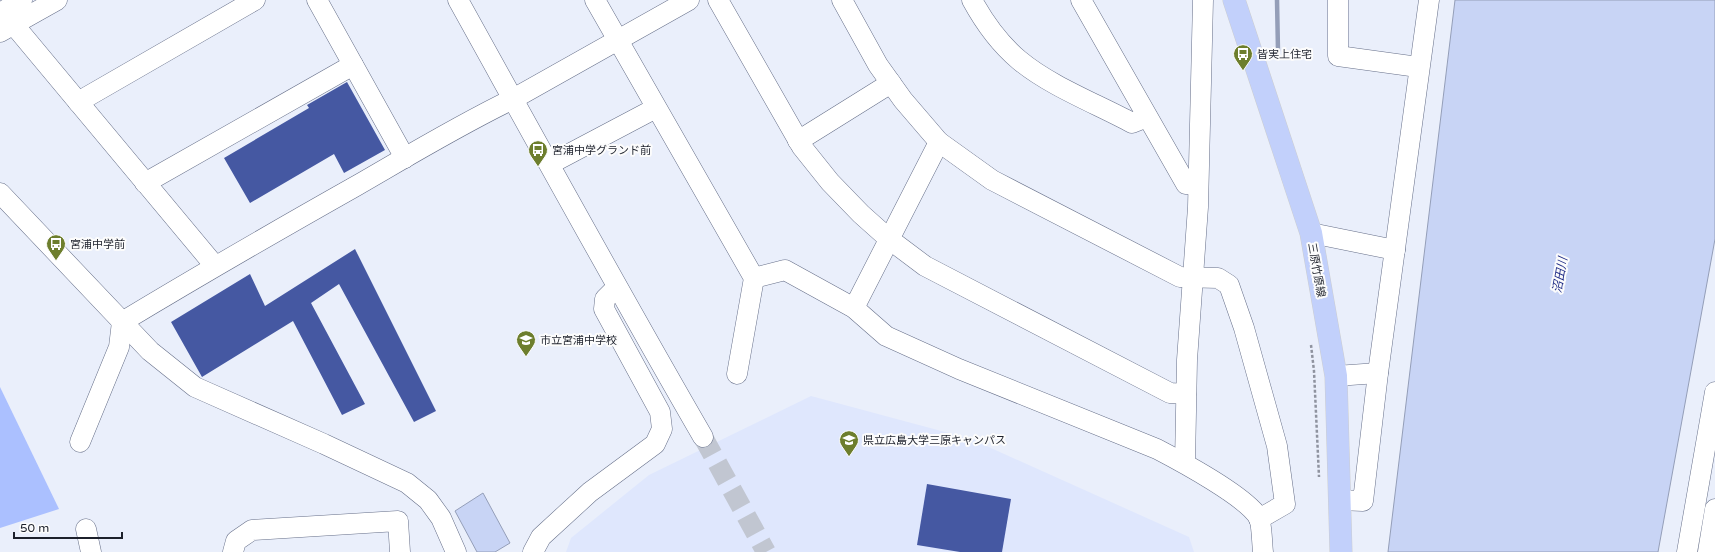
<svg xmlns="http://www.w3.org/2000/svg" width="1715" height="552" viewBox="0 0 1715 552" font-family="'Varela Round','Noto Sans JP',sans-serif">
  <style>
    .built { fill: #dfe7fd }
    .green { fill: #abc0ff }
    .water { fill: #c8d4f5; stroke: #949eb8 }
    .lines { fill: none; stroke-linecap: round; stroke-linejoin: round }
    .stream { stroke: #949eb8; stroke-width: 4.5 }
    .building { fill: #4558a2 }
    .minor-tunnel { stroke: #c1c6d1; stroke-width: 20; stroke-dasharray: 20 10; stroke-linecap: butt }
    .minor-casing { stroke: #666f89; stroke-width: 21 }
    .major-casing { stroke: #cdced0; stroke-width: 23 }
    .path { stroke: #8f939f; stroke-width: 2.5; stroke-dasharray: 3 2; stroke-linecap: butt }
    .minor { stroke: #fff; stroke-width: 20 }
    .major { stroke: #c2d0fb; stroke-width: 22 }
    .labels { text-anchor: middle; stroke-width: 4; stroke-linejoin: round; paint-order: stroke }
    .poi-label { font-size: 11px; fill: #1c202b; stroke: #fcfcfc; text-anchor: start }
    .street-label { font-size: 11px; fill: #1c202b; stroke: #fcfcfc }
    .water-label { font-size: 12px; font-style: italic; fill: #1f2b86; stroke: #fcfcfc }
  </style>
  <rect width="100%" height="100%" fill="#eaeffb"/>
  <polygon class="built" points="811,396 971,439 1189,537 1194,552 566,552 571,538 649,475"/>
  <polygon class="green" points="0,387 59,509 0,528"/>
  <g class="water">
    <polygon points="1455,0 1715,0 1715,239 1658,552 1388,552"/>
    <polygon points="483,493 510,543 495,552 477,552 455,511"/>
  </g>
  <g class="lines">
    <polyline class="stream" points="1277,0 1278,51"/>
  </g>
  <g class="building">
    <polygon points="347,82 385,150 344,173 334,154 250,203 224,158 309,108 307,105"/>
    <polygon points="355,249 436,411 414,422 339,284 311,303 365,404 342,415 293,321 202,377 171,322 250,274 265,306"/>
    <polygon points="927,484 1011,499 1002,552 960,552 917,545"/>
  </g>
  <g class="lines">
    <polyline class="minor-tunnel" points="703,437 766,552"/>
    <defs>
      <g id="minor">
        <polyline points="317,0 405,158"/>
        <path d="M458 0C539 146 619 292 703 437"/>
        <polyline points="595,0 754,278 737,374"/>
        <polyline points="718,0 802,147 830,182 861,214 889,239 925,266 1170,393 1186,394"/>
        <polyline points="842,0 878,65 903,100 939,142 992,180 1180,277 1218,278 1229,285 1244,328 1277,446 1285,504 1259,519"/>
        <path d="M972 0C984 22 1000 44 1019 60 1050 86 1097 104 1132 123L1147 117"/>
        <polyline points="1081,0 1186,184 1198,185"/>
        <polyline points="1338,0 1338,56 1418,67"/>
        <polyline points="0,13 22,0"/>
        <polyline points="14,25 215,266"/>
        <polyline points="0,32 57,0"/>
        <polyline points="78,102 255,0"/>
        <polyline points="798,141 891,83"/>
        <polyline points="550,164 656,108"/>
        <polyline points="145,183 353,65"/>
        <polyline points="0,193 150,351 195,387 324,444 407,483 428,500 441,518 456,552"/>
        <polyline points="1311,233 1395,250"/>
        <path d="M754 278 785 270 854 308 886 336 959 369 1157 449C1180 461 1247 497 1259 518 1262 525 1262 544 1263 552"/>
        <polyline points="854,308 939,142"/>
        <path d="M122 322C200 275 278 230 356 186 408 156 459 125 513 99L689 0"/>
        <polyline points="1336,376 1378,373"/>
        <polyline points="80,442 119,347 122,322"/>
        <polyline points="1185,463 1187,360 1198,207 1203,0"/>
        <polyline points="1340,500 1363,501 1378,373 1429,0"/>
        <polyline points="86,529 91,552"/>
        <polyline points="233,552 236,541 252,530 398,521 400,552"/>
        <polyline points="533,552 541,537 590,492 655,444 662,429 660,412 604,309 605,299 616,288"/>
        <polyline points="1687,552 1715,392"/>
        <polyline points="1708,552 1715,509"/>
      </g>
      <polyline id="major" points="1234,0 1311,233 1336,376 1341,552"/>
    </defs>
    <use href="#minor" class="minor-casing"/>
    <use href="#major" class="major-casing"/>
    <polyline class="path" points="1311,345 1314,371 1319,477"/>
    <use href="#minor" class="minor"/>
    <use href="#major" class="major"/>
  </g>
  <defs>
    <symbol id="bus-pin" viewBox="-11 -11 22 30"><path d="M0 17L-7.5 6A9.5 9.5 0 1 1 7.5 6Z" fill="#6d7e2d" stroke="#fcfcfc"/><path d="M-5-6H5V4H4V6H2V4H-2V6H-4V4H-5ZM-3.5-4V0h7V-4ZM-3.5 1.2v1.5H-2V1.2ZM2 1.2v1.5H3.5V1.2Z" fill="#fff"/></symbol>
    <symbol id="school-pin" viewBox="-11 -11 22 30"><path d="M0 17L-7.5 6A9.5 9.5 0 1 1 7.5 6Z" fill="#6d7e2d" stroke="#fcfcfc"/><path d="M0-5L7-2L0 1L-7-2ZM-4 1L0 2.5L4 1V4Q0 6-4 4Z" fill="#fff"/></symbol>
    <symbol id="university-pin" viewBox="-11 -11 22 30"><path d="M0 17L-7.5 6A9.5 9.5 0 1 1 7.5 6Z" fill="#6d7e2d" stroke="#fcfcfc"/><path d="M0-5L7-2L0 1L-7-2ZM-4 1L0 2.5L4 1V4Q0 6-4 4Z" fill="#fff"/></symbol>
  </defs>
  <g fill-rule="evenodd">
    <use href="#bus-pin" x="1232" y="43" width="22" height="30"/>
    <use href="#bus-pin" x="527" y="139" width="22" height="30"/>
    <use href="#bus-pin" x="45" y="233" width="22" height="30"/>
    <use href="#school-pin" x="515" y="329" width="22" height="30"/>
    <use href="#university-pin" x="838" y="429" width="22" height="30"/>
  </g>
  <g class="labels">
    <g class="poi-label">
      <text x="1257" y="58">皆実上住宅</text>
      <text x="552" y="154">宮浦中学グランド前</text>
      <text x="70" y="248">宮浦中学前</text>
      <text x="540" y="344">市立宮浦中学校</text>
      <text x="863" y="444">県立広島大学三原キャンパス</text>
    </g>
    <g class="street-label">
      <text transform="translate(1317 270) rotate(80)" y="4">三原竹原線</text>
    </g>
    <g class="water-label">
      <text transform="translate(1560 275) rotate(-80)" y="4">沼田川</text>
    </g>
  </g>
  <path d="M14 532v6h108v-6" fill="none" stroke="#1c202b" stroke-width="2"/>
  <text x="20" y="532" font-size="12" fill="#1c202b" stroke="#fcfcfc" stroke-width="3" paint-order="stroke">50 m</text>
</svg>
